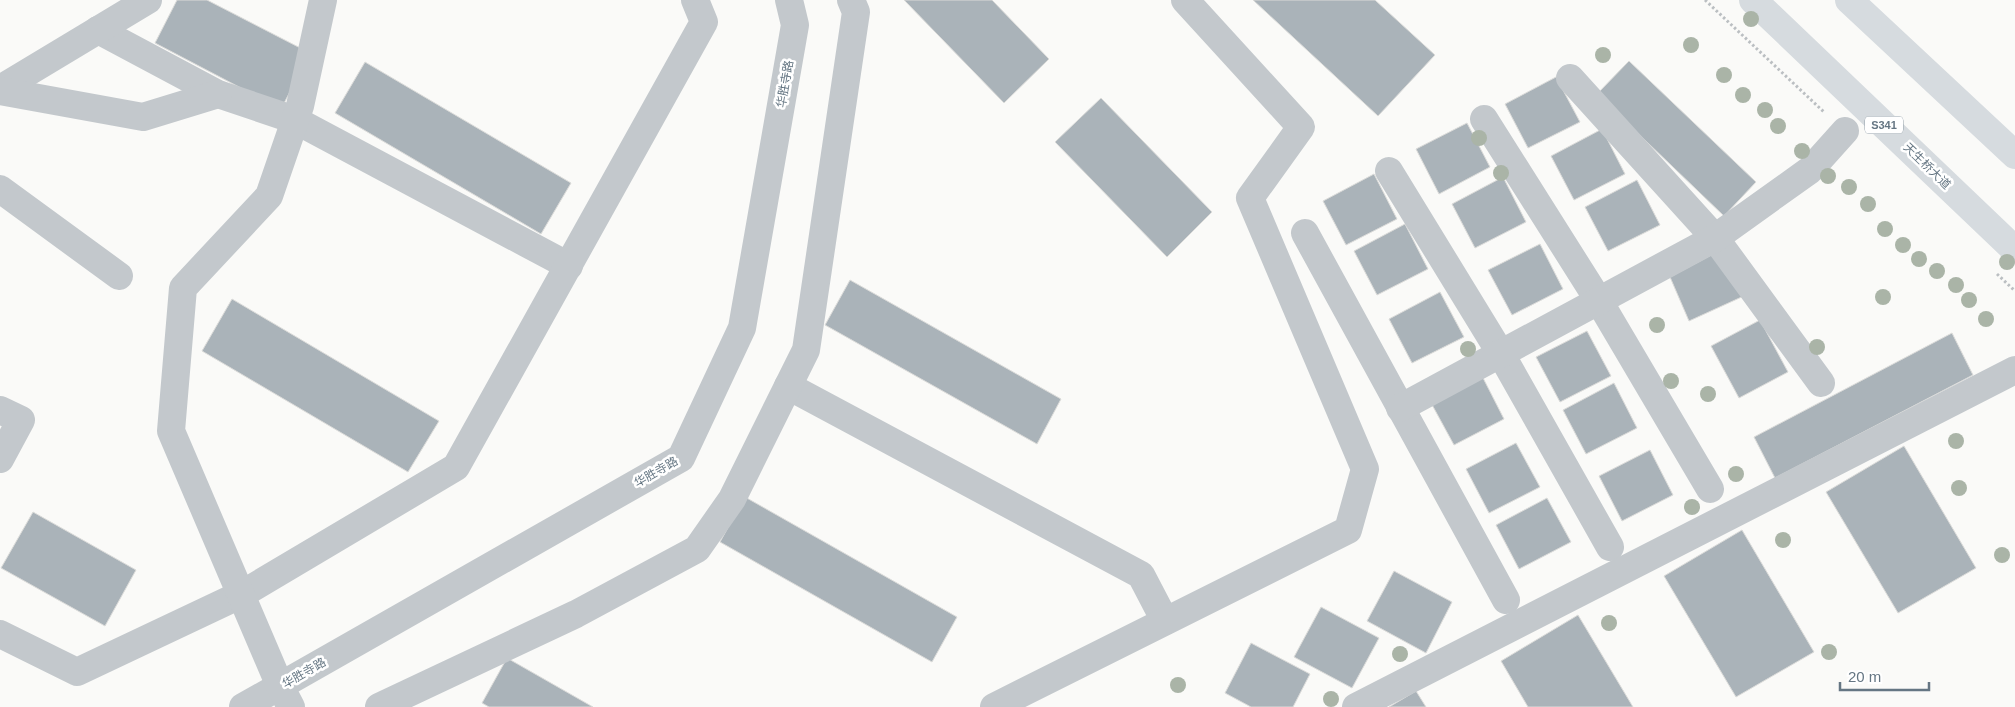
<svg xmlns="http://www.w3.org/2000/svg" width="2015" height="707" viewBox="0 0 2015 707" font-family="Arial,'Noto Sans SC',sans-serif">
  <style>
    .building { fill: #aab3b9; stroke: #dcdcda }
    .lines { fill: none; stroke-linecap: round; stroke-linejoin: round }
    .path { stroke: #bbbfc2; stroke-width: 3; stroke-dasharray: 2.5 2.5; stroke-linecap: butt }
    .minor { stroke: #c3c8cc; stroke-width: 28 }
    .major { stroke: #d6dbdf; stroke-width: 28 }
    .tree { fill: #aab4a7 }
    .labels { text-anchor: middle; stroke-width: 5; stroke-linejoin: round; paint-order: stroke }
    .shield { fill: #fff; stroke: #939fa8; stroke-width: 1 }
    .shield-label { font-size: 11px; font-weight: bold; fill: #657683 }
    .street-label { font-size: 12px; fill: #657683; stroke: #fff }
  </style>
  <rect width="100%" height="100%" fill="#fafaf8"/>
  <g class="building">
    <polygon points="177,0 207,0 310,53 281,109 155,43"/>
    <polygon points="904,0 992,0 1049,59 1004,103"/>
    <polygon points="1253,0 1375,0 1435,55 1378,116"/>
    <polygon points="1629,61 1756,182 1724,216 1597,94"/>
    <polygon points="365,62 571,183 541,234 335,113"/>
    <polygon points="1556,77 1580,122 1528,148 1505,104"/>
    <polygon points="1101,98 1212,212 1167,257 1055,142"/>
    <polygon points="1467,123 1490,167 1439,194 1416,149"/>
    <polygon points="1602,129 1625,174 1574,200 1551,156"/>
    <polygon points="1374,174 1397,219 1346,245 1323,201"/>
    <polygon points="1503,177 1526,222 1475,248 1452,204"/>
    <polygon points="1637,180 1660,225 1608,251 1585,207"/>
    <polygon points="1405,224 1428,269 1377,295 1354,251"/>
    <polygon points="1540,244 1563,289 1512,315 1488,270"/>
    <polygon points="1717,252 1746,295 1689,321 1670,277"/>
    <polygon points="850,280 1061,399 1037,444 825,325"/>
    <polygon points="1440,292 1464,337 1412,363 1389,319"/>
    <polygon points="232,299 439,421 408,472 202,351"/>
    <polygon points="1760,320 1788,372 1739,398 1711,346"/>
    <polygon points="1587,331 1611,376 1560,402 1536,357"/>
    <polygon points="1952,333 1973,375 1775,478 1754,437"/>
    <polygon points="1481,374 1504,419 1454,445 1430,401"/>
    <polygon points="1614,383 1637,428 1586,454 1563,410"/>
    <polygon points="1516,443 1540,487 1489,513 1466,469"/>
    <polygon points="1904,446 1976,568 1898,613 1826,492"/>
    <polygon points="1650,450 1673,495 1622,521 1599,476"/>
    <polygon points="745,497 957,617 932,662 720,542"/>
    <polygon points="1547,498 1571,542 1519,569 1496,525"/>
    <polygon points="33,512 136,570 105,626 1,568"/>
    <polygon points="1742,530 1814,652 1736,697 1664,576"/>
    <polygon points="1394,571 1452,602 1426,653 1367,621"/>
    <polygon points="1321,607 1379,638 1352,688 1294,657"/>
    <polygon points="1578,615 1633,707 1528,707 1501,661"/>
    <polygon points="1251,643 1310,674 1293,707 1251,707 1225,693"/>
    <polygon points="507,658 593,707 489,707 482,703"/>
    <polygon points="1416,691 1426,707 1389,707"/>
  </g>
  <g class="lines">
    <g class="path">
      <polyline points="1705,0 1825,113"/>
      <polyline points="1997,274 2015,291"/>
    </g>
    <g class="minor">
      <polyline points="98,30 218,94 295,120 569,266"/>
      <polyline points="1570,78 1715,238 1821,383"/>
      <polyline points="0,89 148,0"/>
      <polyline points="0,91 143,117 218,94"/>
      <polyline points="1484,119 1599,301 1710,489"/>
      <polyline points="1389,171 1501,354 1610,547"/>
      <polyline points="0,189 119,276"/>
      <polyline points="1305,233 1506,600"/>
      <polyline points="788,386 1141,575 1165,621"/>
      <polyline points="1400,408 1715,238 1810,170 1845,131"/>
      <polyline points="0,410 21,420 0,459"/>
      <polyline points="0,634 77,672 242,594 456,467 704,22 695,0"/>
      <polyline points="243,707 681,458 742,328 795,25 789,0"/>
      <polyline points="291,707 280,686 171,431 183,288 269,196 300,106 323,0"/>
      <polyline points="379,707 576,614 697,549 732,499 806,350 856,12 851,0"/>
      <polyline points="994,707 1348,530 1365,469 1250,198 1301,127 1185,0"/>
      <polyline points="1356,707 2015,370"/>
    </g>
    <g class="major">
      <polyline points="1753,0 2015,250"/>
      <polyline points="1849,0 2015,155"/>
    </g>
  </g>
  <g class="tree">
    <circle cx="1751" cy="19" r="8"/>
    <circle cx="1691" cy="45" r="8"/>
    <circle cx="1603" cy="55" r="8"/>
    <circle cx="1724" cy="75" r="8"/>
    <circle cx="1743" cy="95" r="8"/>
    <circle cx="1765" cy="110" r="8"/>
    <circle cx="1778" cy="126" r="8"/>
    <circle cx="1479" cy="138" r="8"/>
    <circle cx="1802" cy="151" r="8"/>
    <circle cx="1501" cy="173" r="8"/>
    <circle cx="1828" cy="176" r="8"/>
    <circle cx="1849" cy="187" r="8"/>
    <circle cx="1868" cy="204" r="8"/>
    <circle cx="1885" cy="229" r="8"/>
    <circle cx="1903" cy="245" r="8"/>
    <circle cx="1919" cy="259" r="8"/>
    <circle cx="2007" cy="262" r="8"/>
    <circle cx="1937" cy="271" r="8"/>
    <circle cx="1956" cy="285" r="8"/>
    <circle cx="1883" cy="297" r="8"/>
    <circle cx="1969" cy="300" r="8"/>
    <circle cx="1986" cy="319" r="8"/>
    <circle cx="1657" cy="325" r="8"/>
    <circle cx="1817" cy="347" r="8"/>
    <circle cx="1468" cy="349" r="8"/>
    <circle cx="1671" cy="381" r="8"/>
    <circle cx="1708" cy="394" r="8"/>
    <circle cx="1956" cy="441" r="8"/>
    <circle cx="1736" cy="474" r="8"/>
    <circle cx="1959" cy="488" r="8"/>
    <circle cx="1692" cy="507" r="8"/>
    <circle cx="1783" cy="540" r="8"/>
    <circle cx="2002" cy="555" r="8"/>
    <circle cx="1609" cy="623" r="8"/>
    <circle cx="1829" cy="652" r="8"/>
    <circle cx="1400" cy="654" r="8"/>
    <circle cx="1178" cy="685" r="8"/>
    <circle cx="1331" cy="699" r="8"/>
  </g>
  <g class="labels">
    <rect class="shield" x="1865" y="116.5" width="38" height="17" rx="4"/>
    <g class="shield-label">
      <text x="1884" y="129">S341</text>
    </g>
    <g class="street-label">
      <text transform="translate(785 84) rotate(-80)" y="4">华胜寺路</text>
      <text transform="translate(1927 166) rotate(44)" y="4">天生桥大道</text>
      <text transform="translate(656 472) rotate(-30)" y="4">华胜寺路</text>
      <text transform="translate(304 673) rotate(-30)" y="4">华胜寺路</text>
    </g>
  </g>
  <path d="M1840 682v8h89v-8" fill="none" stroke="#657683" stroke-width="2.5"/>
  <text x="1848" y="682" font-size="15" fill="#657683" stroke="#ffffff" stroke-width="4" paint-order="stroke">20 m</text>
</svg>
